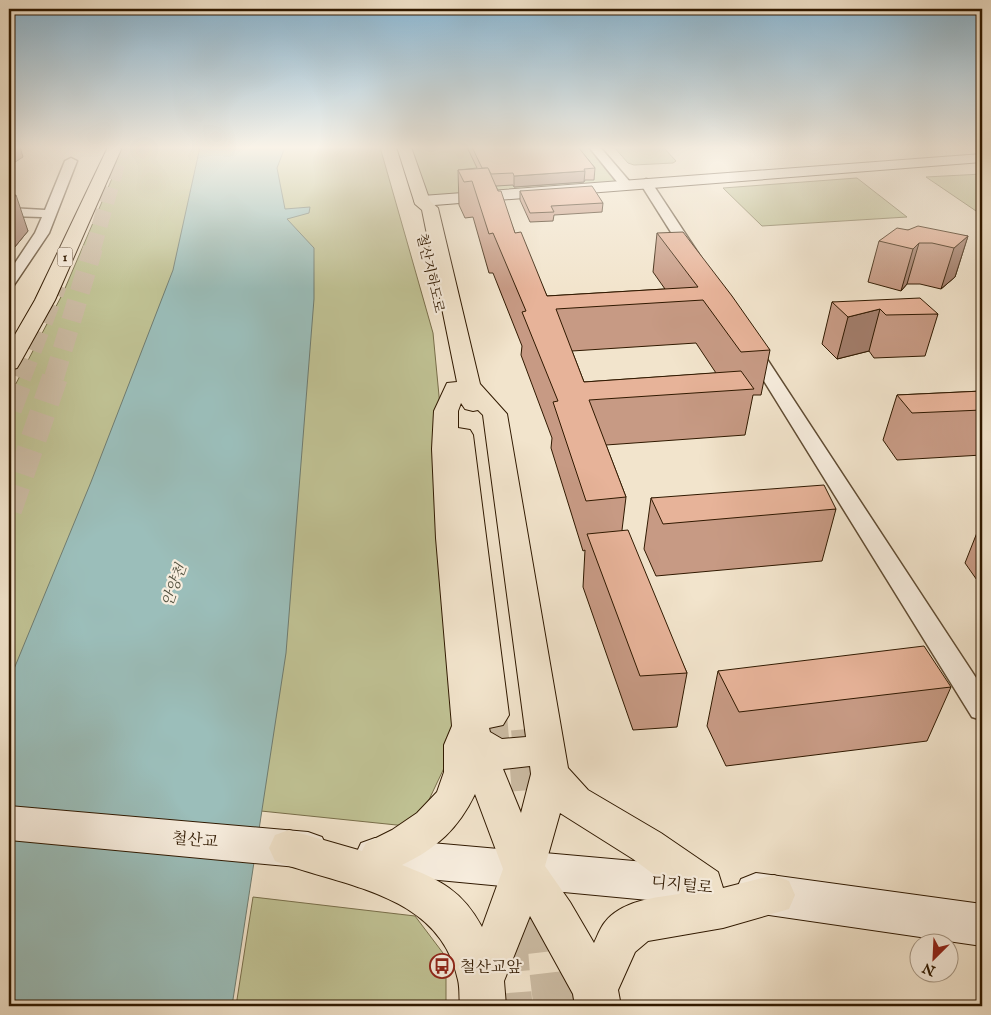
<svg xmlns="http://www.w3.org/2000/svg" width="991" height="1015" viewBox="0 0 991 1015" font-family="'IM FELL English','Noto Serif KR',serif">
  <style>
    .green { fill: #c0c294; stroke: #786e4a }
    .water { fill: #9bbeba; stroke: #707c70 }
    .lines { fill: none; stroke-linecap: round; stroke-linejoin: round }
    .primary-tunnel-far1 { stroke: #cbbba3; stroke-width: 32; stroke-dasharray: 32 16; stroke-linecap: butt }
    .primary-tunnel { stroke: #cbbba3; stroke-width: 41; stroke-dasharray: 41 21; stroke-linecap: butt }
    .highway-tunnel-far2 { stroke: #cbbba3; stroke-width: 16; stroke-dasharray: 16 8; stroke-linecap: butt }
    .highway-tunnel-far1 { stroke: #cbbba3; stroke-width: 20; stroke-dasharray: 20 10; stroke-linecap: butt }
    .highway-tunnel { stroke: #cbbba3; stroke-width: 26; stroke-dasharray: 26 12; stroke-linecap: butt }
    .street-casing { stroke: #604c33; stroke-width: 3 }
    .secondary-casing { stroke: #301900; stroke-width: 2 }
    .primary-casing { stroke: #301900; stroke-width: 2 }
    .street { fill: #f7edde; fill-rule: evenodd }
    .secondary { fill: #f7edde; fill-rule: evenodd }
    .primary { fill: #f2e4cc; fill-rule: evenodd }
    .wall { fill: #c79a84; stroke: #301900; fill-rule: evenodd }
    .shaded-wall { fill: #a27d6b; stroke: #301900 }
    .building { fill: #e7b399; stroke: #301900 }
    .labels { text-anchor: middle; stroke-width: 4.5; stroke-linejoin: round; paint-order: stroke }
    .shield { fill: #f7edde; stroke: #6c5943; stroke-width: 1 }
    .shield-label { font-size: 12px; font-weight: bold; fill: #301900 }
    .street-label { font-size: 14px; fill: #301900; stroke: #f7edde }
    .water-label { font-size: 15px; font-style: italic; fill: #555341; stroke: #f7edde }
    .near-street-label { font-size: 16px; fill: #301900; stroke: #f7edde }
    .near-poi-label { font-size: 16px; fill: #301900; stroke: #f7edde; text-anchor: start }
  </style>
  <rect width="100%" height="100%" fill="#f2e4cc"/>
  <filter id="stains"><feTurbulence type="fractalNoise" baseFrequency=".004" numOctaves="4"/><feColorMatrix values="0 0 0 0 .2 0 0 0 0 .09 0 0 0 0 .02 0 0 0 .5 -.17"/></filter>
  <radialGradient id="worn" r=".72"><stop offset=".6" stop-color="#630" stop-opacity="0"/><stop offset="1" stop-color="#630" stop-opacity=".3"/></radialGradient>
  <g class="green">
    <polygon points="121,147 380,147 433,333 442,427 455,745 416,827 9,785 9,397 63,293 113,176 112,168"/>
    <polygon points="404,147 594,147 626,185 422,201"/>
    <polygon points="614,147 663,147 676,161 673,163 634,165 628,163"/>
    <polygon points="982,174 982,213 979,213 926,177"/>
    <polygon points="857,178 907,217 762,226 723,188"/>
    <polygon points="253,897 415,916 446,957 446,1006 236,1006"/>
  </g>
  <polygon class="water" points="200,147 285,147 277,168 285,209 310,207 309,213 287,219 314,248 314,299 286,653 232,1006 9,1006 9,681 91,482 173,270"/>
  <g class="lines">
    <g class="primary-tunnel-far1">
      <polyline points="491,715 494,751"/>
      <polyline points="527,729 529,751"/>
    </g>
    <g class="primary-tunnel">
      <polyline points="493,749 495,771"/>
      <polyline points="529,749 534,813"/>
      <polyline points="543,911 554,1006"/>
      <polyline points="506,931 512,1006"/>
    </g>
    <polyline class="highway-tunnel-far2" points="93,249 122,147"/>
    <g class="highway-tunnel-far1">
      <polyline points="21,378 57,285"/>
      <polyline points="54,378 93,248"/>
    </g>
    <g class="highway-tunnel">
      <polyline points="9,409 21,377"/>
      <polyline points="9,510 55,377"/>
    </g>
    <defs>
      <g id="street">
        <polygon points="589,147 600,147 630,182 632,185 630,188 622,188"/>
        <polygon points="71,158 77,161 49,233 14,285 9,286 9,272 35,233 42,217 9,216 9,208 45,210 65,161"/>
        <polygon points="646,179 650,180 700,256 698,259 693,260 686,256 640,183"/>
        <polygon points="751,342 757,343 759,347 982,687 982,720 972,717 743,347 745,343"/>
      </g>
      <g id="secondary">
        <polygon points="982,154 982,162 422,206 416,204 414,201 416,198 422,196"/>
        <polygon points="9,806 308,832 322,837 328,850 322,863 308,868 9,840"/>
        <polygon points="375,838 701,867 716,872 722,886 716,900 701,905 375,874 361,869 355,856 361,843"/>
        <polygon points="756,873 982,904 982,946 756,913 741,907 735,893 741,879"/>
      </g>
      <g id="primary">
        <polygon points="108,147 122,147 55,300 20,363 17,368 9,370 9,345 35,300"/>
        <path d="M397 147H411L430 201 438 208 480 384 507 414 568 768 588 790 661 833 718 872 723 888 774 875 789 881 795 895 789 909 723 928 648 941 635 952 618 990 621 1006H575L573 994 530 916 504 981 506 1006H460C459 997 460 988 458 980 440 893 344 887 275 861L269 848 275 835 289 830 362 851 366 843 392 830 417 813 437 792 444 772V745L452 726 436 538 432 449 434 411 447 383 457 382 422 210 415 204ZM461 403 465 409 473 411 478 410 483 415 526 737 502 739 490 732 489 728 503 725 509 715 473 435 470 430 458 428V411ZM530 766 531 774 521 813 503 769ZM475 794 503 869 482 927C462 890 440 880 402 865 437 848 458 829 475 794ZM560 813 633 859 680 894C656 897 621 901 605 922 600 928 597 937 594 943L570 902 545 866Z"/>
      </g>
    </defs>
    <use href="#street" class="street-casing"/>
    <use href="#secondary" class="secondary-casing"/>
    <use href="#primary" class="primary-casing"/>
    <use href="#street" class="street"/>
    <use href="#secondary" class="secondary"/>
    <use href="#primary" class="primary"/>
  </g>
  <g class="wall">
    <path d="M467 147H578L595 168 594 180H585L584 182 514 187 513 185 496 186 515 233 547 296 665 289 653 272 657 233 770 350 761 395H753L745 435 606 445 626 497 622 530 687 673 677 727 633 730 583 587 585 550 583 551 551 448 552 438 521 355 522 346 493 273H489L473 217 465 218 459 205 458 170 477 168ZM696 343 716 373 584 382 572 351Z"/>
    <polygon points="520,191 603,203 602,212 554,215 553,221 530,222 520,200"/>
    <polygon points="9,195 28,231 14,248 9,248"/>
    <polygon points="908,230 968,236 955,277 941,289 920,284 907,284 901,291 868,282 879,241"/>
    <polygon points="832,302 938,314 925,356 874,358 869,351 837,359 822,344"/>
    <polygon points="982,391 982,455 897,460 883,440 897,395"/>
    <polygon points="651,498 836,509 822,561 656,576 644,549"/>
    <polygon points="982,520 982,582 979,583 965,563"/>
    <polygon points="718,671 951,687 927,741 726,766 707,726"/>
  </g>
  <g class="shaded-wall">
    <polygon points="9,147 20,147 23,157 9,166"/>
    <polygon points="585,171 584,182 514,187 514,176"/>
    <polygon points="16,195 28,231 14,248 9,232 9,203"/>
    <polygon points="968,236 955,277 941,289 954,248"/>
    <polygon points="919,243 907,284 901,291 913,249"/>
    <polygon points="880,309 869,351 837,359 848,317"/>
  </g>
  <g class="building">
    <polygon points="472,147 578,147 595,168 584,169 585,171 514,176 513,173 491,174 488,168 482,168"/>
    <polygon points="488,168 498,191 501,191 515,233 521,232 547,296 698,287 657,233 683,232 732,296 770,350 741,352 703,300 556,309 584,382 741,371 754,389 589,400 626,497 586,501 553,402 558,401 522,312 526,311 493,233 489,234 472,181 464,182 458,170"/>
    <polygon points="592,186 603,203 551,206 554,212 530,213 520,191"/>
    <polygon points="9,195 16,195 9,203"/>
    <polygon points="918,226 968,236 954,248 932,243 919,243 913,249 879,241 897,228 908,230"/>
    <polygon points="920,298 938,314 886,315 880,309 848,317 832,302"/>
    <polygon points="982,391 982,410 912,413 897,395"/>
    <polygon points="824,485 836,509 663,524 651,498"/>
    <polygon points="628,530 687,673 640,676 587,534"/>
    <polygon points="924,646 951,687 739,712 718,671"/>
  </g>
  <linearGradient id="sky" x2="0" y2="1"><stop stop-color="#89b8d6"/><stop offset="0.51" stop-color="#f9f3e8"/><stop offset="1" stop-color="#f9f3e8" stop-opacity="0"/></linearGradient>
  <rect width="991" height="289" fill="url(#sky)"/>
  <defs>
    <symbol id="bus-ring" viewBox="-11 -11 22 22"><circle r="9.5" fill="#f7edde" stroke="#8f2418" stroke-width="1.5"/><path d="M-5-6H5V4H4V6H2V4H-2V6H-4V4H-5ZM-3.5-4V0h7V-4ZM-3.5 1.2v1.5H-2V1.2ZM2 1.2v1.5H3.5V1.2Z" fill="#8f2418"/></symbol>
  </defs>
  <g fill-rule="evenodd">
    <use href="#bus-ring" x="428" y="952" width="28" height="28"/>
  </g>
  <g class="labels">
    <rect class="shield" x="57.5" y="247.5" width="15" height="19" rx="4"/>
    <g class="shield-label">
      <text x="65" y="261">1</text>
    </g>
    <g class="street-label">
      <text transform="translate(431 273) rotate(77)" y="5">철산지하도로</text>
    </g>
    <g class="water-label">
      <text transform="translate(174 585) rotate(-70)" y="5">안양천</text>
    </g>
    <g class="near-street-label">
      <text transform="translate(195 839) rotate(5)" y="6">철산교</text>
      <text transform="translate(682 884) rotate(6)" y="6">디지털로</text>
    </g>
    <g class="near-poi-label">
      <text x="460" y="972">철산교앞</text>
    </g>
  </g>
  <rect width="991" height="1015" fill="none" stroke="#f2e4cc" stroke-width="30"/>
  <rect x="10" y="10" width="971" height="995" fill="none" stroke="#301900" stroke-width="2.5"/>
  <rect x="15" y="15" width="961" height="985" fill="none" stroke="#301900"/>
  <g transform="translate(934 958) rotate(204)"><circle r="24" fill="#f7edde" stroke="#a79885"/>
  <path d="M0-4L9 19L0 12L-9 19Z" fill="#8f2418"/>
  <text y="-8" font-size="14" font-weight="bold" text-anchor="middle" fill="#301900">N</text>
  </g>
  <rect width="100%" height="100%" filter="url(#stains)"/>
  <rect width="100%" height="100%" fill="url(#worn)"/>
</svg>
